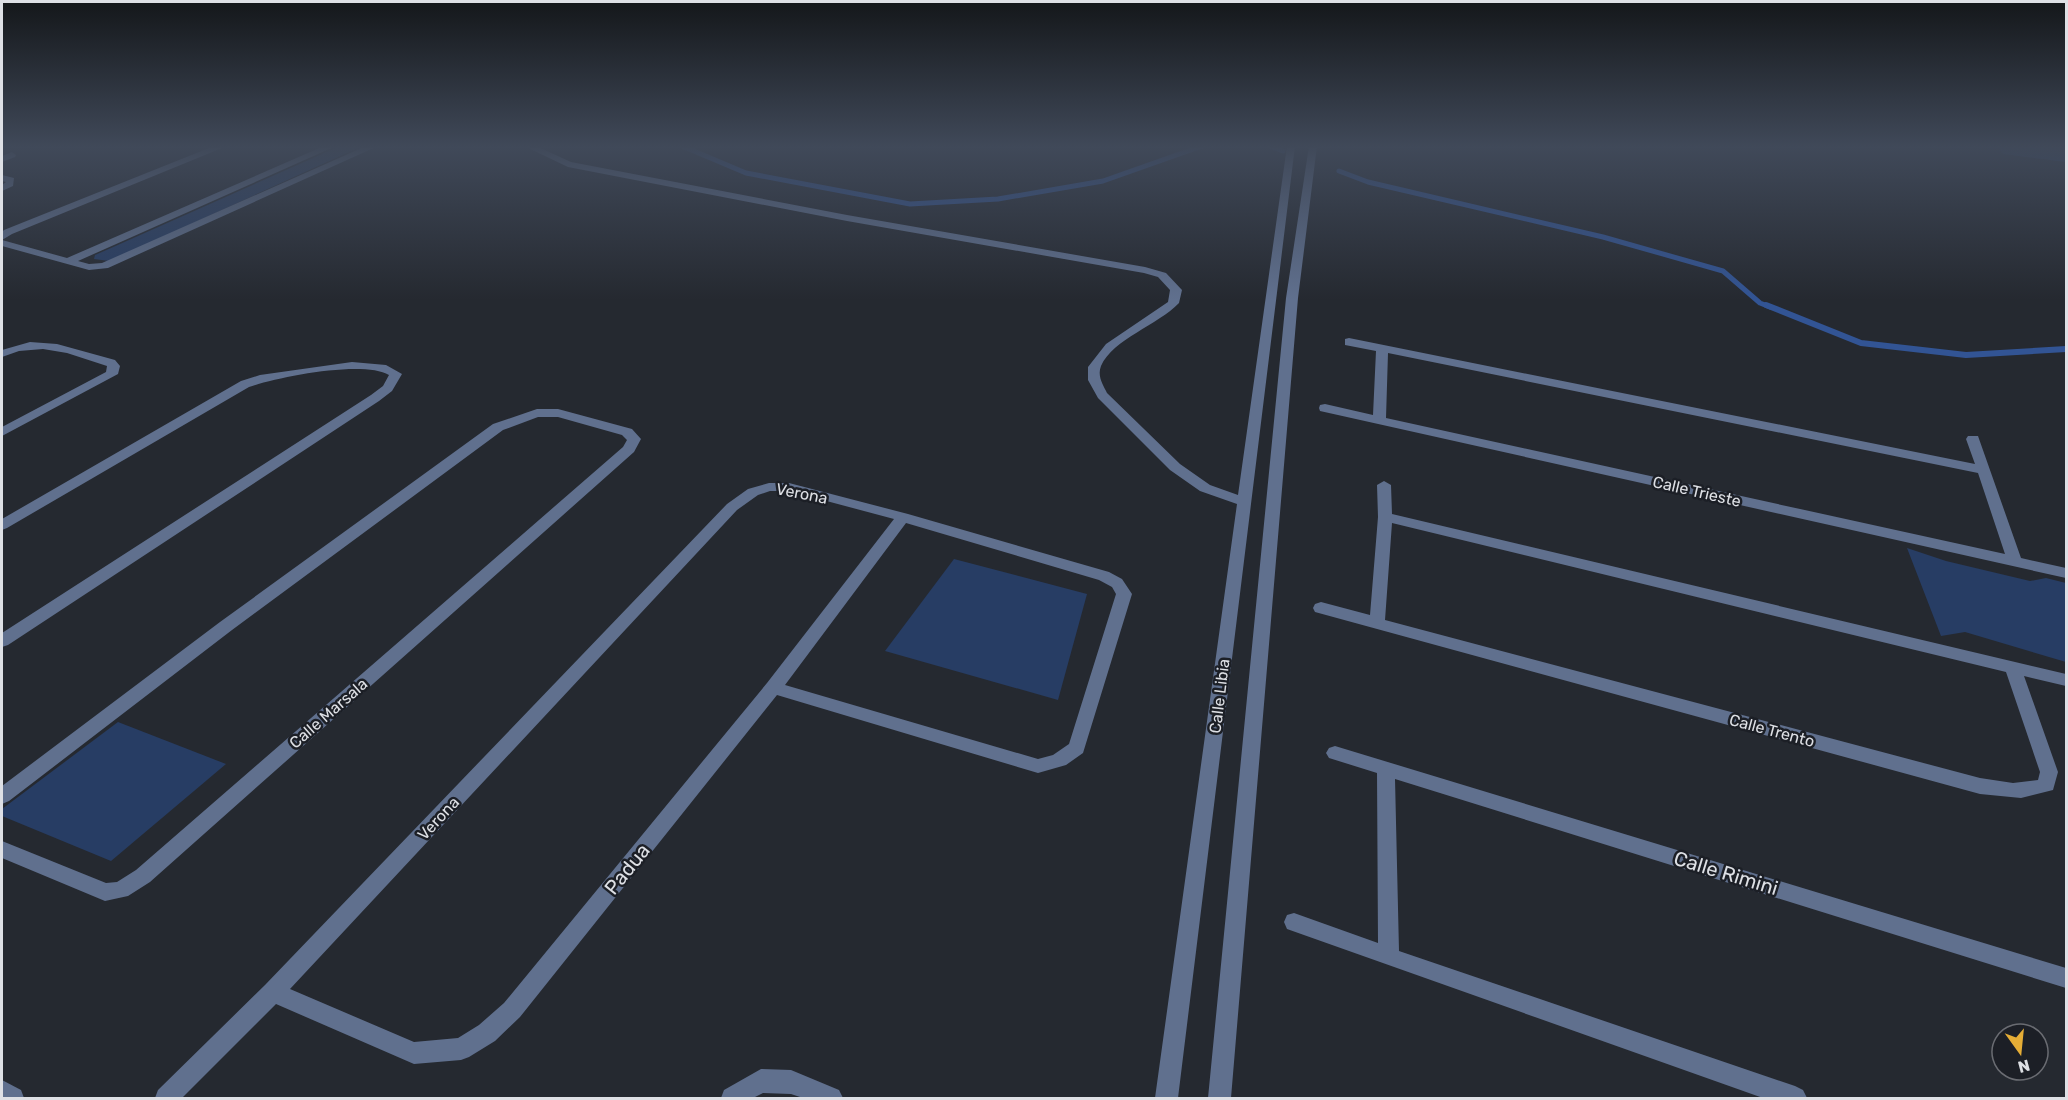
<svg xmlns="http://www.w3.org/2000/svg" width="2068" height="1100" viewBox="0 0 2068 1100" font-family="Rubik,sans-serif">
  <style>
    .green { fill: #273d64 }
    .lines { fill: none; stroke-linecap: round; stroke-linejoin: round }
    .stream-far1 { stroke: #325494; stroke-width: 5 }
    .stream { stroke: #325494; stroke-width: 6 }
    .minor { fill: #60708e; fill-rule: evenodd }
    .labels { text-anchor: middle; stroke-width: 5; stroke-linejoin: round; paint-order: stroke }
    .street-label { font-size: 16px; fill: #dee0e5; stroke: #1c1f26 }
    .near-street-label { font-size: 20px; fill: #dee0e5; stroke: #1c1f26 }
  </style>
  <rect width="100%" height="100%" fill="#252930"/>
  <g class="green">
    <polygon points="340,146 362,146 121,256 109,261 94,259 95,255 111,248"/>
    <polygon points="2006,146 2066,146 2066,162 2003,154 1998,148"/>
    <polygon points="1907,548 1946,561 2030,581 2046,578 2066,583 2066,662 1965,632 1941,636"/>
    <polygon points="954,559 1087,594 1058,700 885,651"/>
    <polygon points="118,722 226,764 111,861 2,816 2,809"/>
  </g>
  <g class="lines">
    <g class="stream-far1">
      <polyline points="682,146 746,173 910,204 998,199 1103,181 1202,146"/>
      <polyline points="1270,146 1283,151"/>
      <polyline points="1339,171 1368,182 1603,237 1723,271 1760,303 1770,307"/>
    </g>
    <polyline class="stream" points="1766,305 1861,343 1966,355 2066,349"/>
    <g class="minor">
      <polygon points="214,146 227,146 12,234 2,240 67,258 324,146 336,146 78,261 89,264 102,263 366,146 378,146 108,268 89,270 2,246 2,232 4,230"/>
      <path d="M524 146H536L571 162 847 215 1145 267 1166 273 1182 290 1179 303C1158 325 1113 339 1101 366 1097 376 1103 385 1107 393L1180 464 1210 485 1238 495 1287 146H1295L1178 1098H1155L1237 504 1200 491 1170 470 1098 398 1088 380V367L1106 344 1168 302 1170 290 1158 277 1144 273 847 221 568 167Z"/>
      <polygon points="1309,146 1317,146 1298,298 1231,1098 1208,1098 1286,298"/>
      <polygon points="12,152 16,155 15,157 2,162 2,156"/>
      <polygon points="2,175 14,178 13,186 2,191 2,185 6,182 2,181"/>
      <path d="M1349 338 1975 464 1966 439 1968 436H1978L2021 558 2066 568V578L1320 411 1319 408 1320 405 1325 404 1373 415 1376 351 1345 345V339ZM1388 353 1978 473 2005 554 1386 418Z"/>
      <polygon points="30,342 57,344 115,360 120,366 118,374 2,436 2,427 106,372 107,366 67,353 43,349 19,351 2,357 2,350"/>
      <path d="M352 362 386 365 402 374 392 391 379 401 8 645 2 647V633L371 395 383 386 389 375C363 360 278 377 249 387L7 528 2 530V519L241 381 260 375Z"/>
      <polygon points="537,409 558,409 632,429 641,439 634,452 150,882 128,896 105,901 2,858 2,841 106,883 117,882 136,870 623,447 627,440 622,435 558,417 538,417 503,430 232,630 9,801 2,804 2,786 220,622 493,424"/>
      <path d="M1384 481 1391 485 1392 514 2066 674V686L2024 676 2058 772 2053 790 2021 798 1980 794 1315 612 1313 608 1315 604 1321 602 1370 615 1378 517 1377 485ZM1392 523 2006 672 2040 772 2038 780 2013 783 1980 778 1385 620Z"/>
      <path d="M769 483H789L908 514 1109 572 1122 579 1132 594 1083 753 1066 765 1038 773 777 695 520 1017 495 1041 469 1057 461 1060 414 1064 276 1004 182 1098H155L158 1090 265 985 727 504 748 489ZM770 491H789L894 519 767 683 504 1003 479 1025 458 1038 414 1042 290 989 737 510 758 495ZM906 523 1099 580 1112 587 1116 594 1069 744 1053 755 1038 759 785 685Z"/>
      <polygon points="1335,746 2066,968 2066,988 1395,779 1399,951 1795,1086 1803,1090 1807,1098 1763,1098 1287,929 1284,922 1287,915 1294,913 1378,943 1377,773 1329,758 1326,753 1329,748"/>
      <polygon points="761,1069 791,1070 839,1090 843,1098 803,1098 791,1094 763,1093 753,1098 721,1098 724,1090"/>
      <polygon points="2,1080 21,1090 24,1098 2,1098"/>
    </g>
  </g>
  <linearGradient id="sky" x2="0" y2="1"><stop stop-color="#14171a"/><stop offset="0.49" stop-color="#404959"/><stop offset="1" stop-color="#404959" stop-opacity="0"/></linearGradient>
  <rect width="2068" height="300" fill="url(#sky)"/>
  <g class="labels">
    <g class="street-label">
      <text transform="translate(1697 491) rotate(13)" y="6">Calle Trieste</text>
      <text transform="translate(802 493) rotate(11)" y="6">Verona</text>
      <text transform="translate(1219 696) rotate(-83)" y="6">Calle Libia</text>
      <text transform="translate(328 713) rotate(-41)" y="6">Calle Marsala</text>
      <text transform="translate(1772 730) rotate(15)" y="6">Calle Trento</text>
      <text transform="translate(438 818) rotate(-47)" y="6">Verona</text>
    </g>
    <g class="near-street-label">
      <text transform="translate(627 869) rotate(-51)" y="7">Padua</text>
      <text transform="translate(1726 873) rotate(17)" y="7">Calle Rimini</text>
    </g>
  </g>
  <rect width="2068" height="1100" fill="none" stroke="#dee0e5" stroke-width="6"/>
  <g transform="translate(2020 1052) rotate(165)"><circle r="28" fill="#1c1f26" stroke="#6a6c72" stroke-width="1.5"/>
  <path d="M0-4.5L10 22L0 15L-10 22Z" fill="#e5ad36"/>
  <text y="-9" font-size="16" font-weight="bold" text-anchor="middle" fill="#dee0e5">N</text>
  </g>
</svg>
